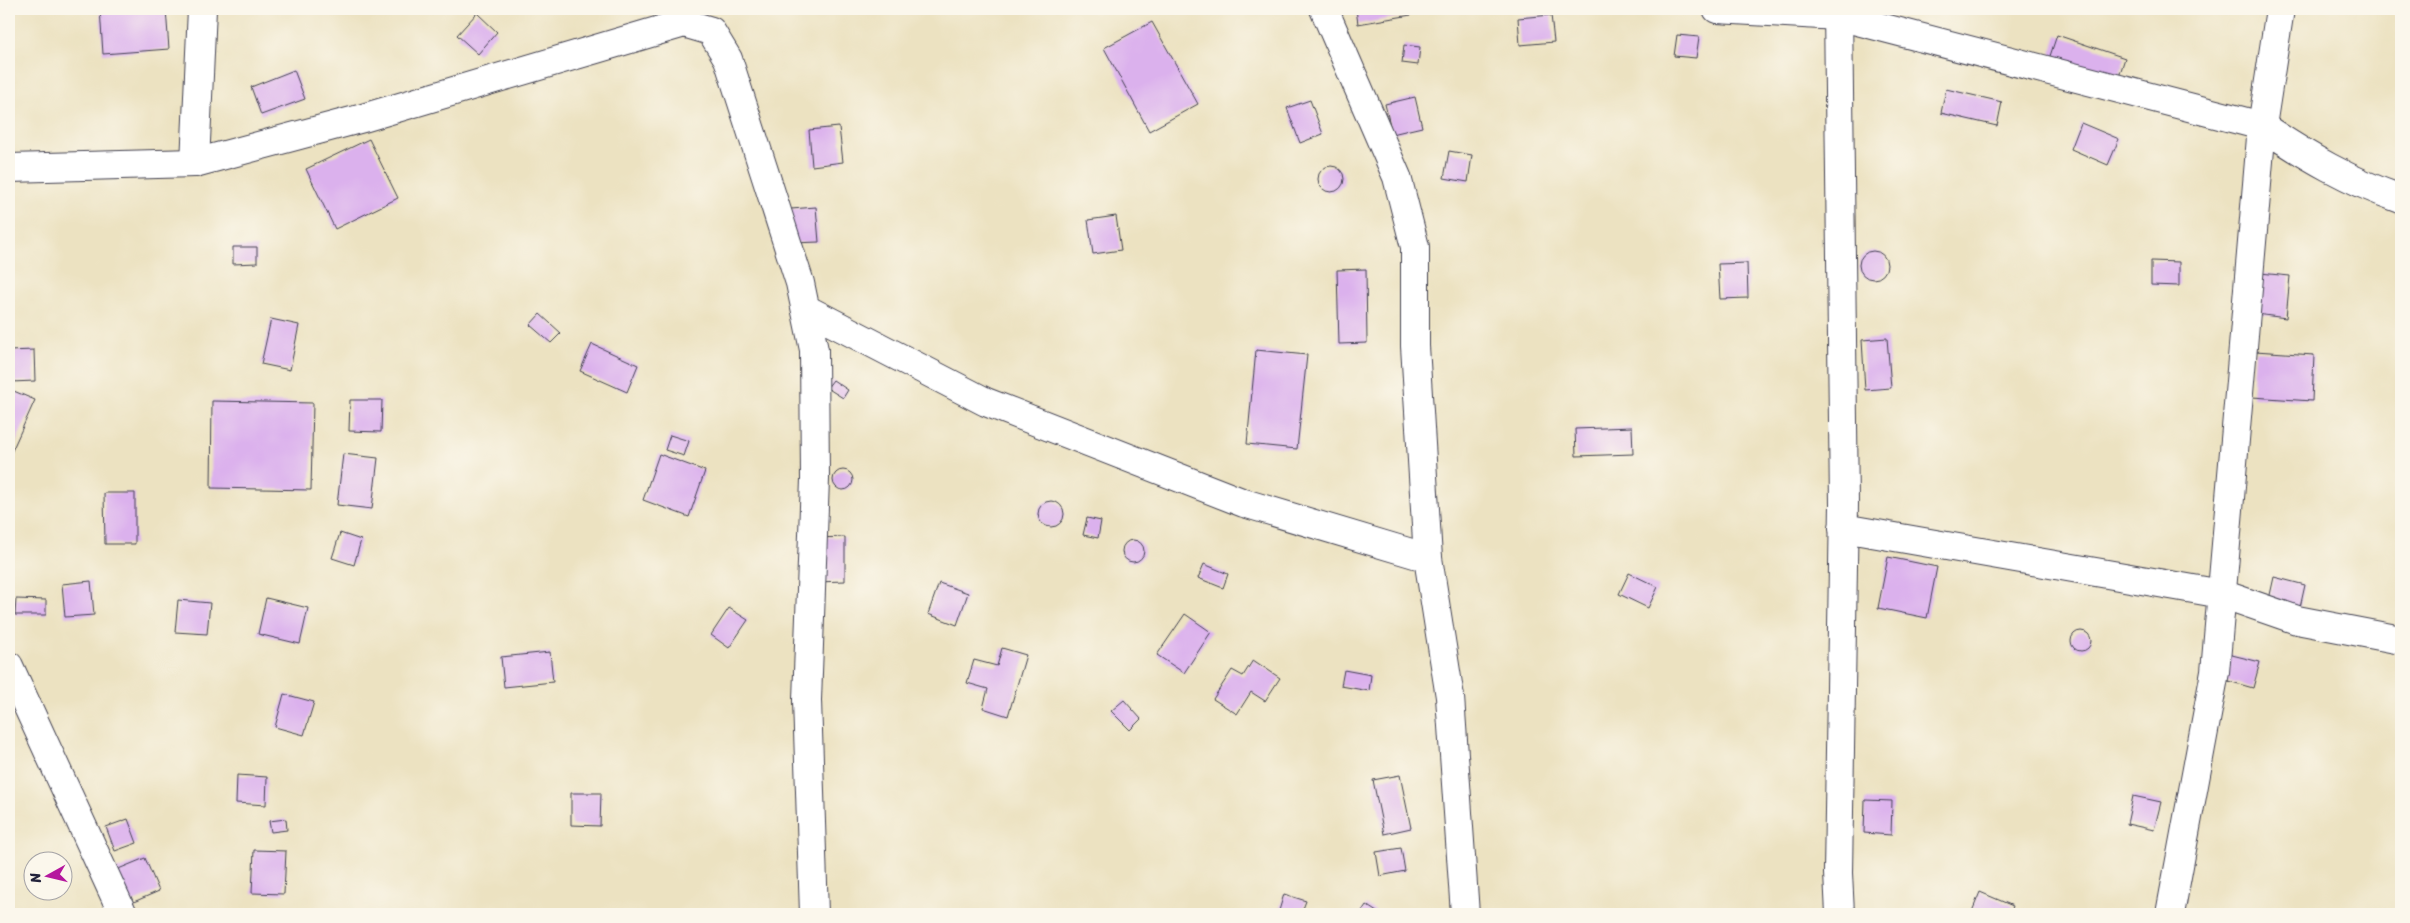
<svg xmlns="http://www.w3.org/2000/svg" width="2410" height="923" viewBox="0 0 2410 923" font-family="Sriracha,sans-serif">
  <style>
    .building { fill: #dbb1ed }
    .lines { fill: none; stroke-linecap: round; stroke-linejoin: round }
    .street-casing { stroke: #403f4f; stroke-width: 30 }
    .street { stroke: #fff; stroke-width: 28 }
  </style>
  <rect width="100%" height="100%" fill="#fbf7ec"/>
  <filter id="ink" filterUnits="userSpaceOnUse"><feTurbulence type="fractalNoise" baseFrequency=".02" numOctaves="2"/><feDisplacementMap in="SourceGraphic" scale="10" xChannelSelector="R" yChannelSelector="G"/><feConvolveMatrix kernelMatrix="1 2 1 2 8 2 1 2 1" color-interpolation-filters="sRGB"/></filter>
  <filter id="wash" filterUnits="userSpaceOnUse"><feTurbulence type="fractalNoise" baseFrequency=".0096" numOctaves="4" result="noise"/><feDisplacementMap in="SourceGraphic" scale="20" xChannelSelector="R" yChannelSelector="G"/><feGaussianBlur stdDeviation="1.12" result="paint"/><feColorMatrix in="noise" values="0 0 0 0 0 0 0 0 0 0 0 0 0 0 0 0 0 1.4 0 .05"/><feComposite in="paint" operator="in"/></filter>
  <g filter="url(#wash)">
    <rect width="100%" height="100%" fill="#ece2c1"/>
    <g id="blocks">
      <g class="building">
        <polygon points="100,9 166,9 169,49 103,54"/>
        <polygon points="1356,9 1410,9 1411,15 1358,24"/>
        <polygon points="477,13 497,32 478,54 457,35"/>
        <polygon points="1551,15 1554,42 1520,45 1518,18"/>
        <polygon points="1152,22 1198,104 1149,131 1104,48"/>
        <polygon points="1677,35 1699,37 1696,58 1674,56"/>
        <polygon points="2057,35 2125,58 2117,83 2049,59"/>
        <polygon points="1404,45 1420,47 1418,65 1402,63"/>
        <polygon points="294,70 305,99 261,115 251,87"/>
        <polygon points="1946,89 2002,102 1997,126 1941,113"/>
        <polygon points="1415,97 1422,127 1392,134 1385,104"/>
        <polygon points="1310,100 1323,134 1300,143 1287,108"/>
        <polygon points="2081,123 2119,139 2108,165 2071,149"/>
        <polygon points="839,127 843,162 812,166 809,130"/>
        <polygon points="369,139 398,198 335,229 306,169"/>
        <polygon points="1449,151 1472,155 1468,182 1444,178"/>
        <circle cx="1331" cy="179" r="13"/>
        <polygon points="816,207 819,242 793,243 791,209"/>
        <polygon points="1116,216 1121,250 1093,254 1088,220"/>
        <polygon points="233,247 257,247 257,263 233,264"/>
        <circle cx="1873" cy="265" r="14"/>
        <polygon points="2151,261 2179,262 2179,286 2151,285"/>
        <polygon points="1747,263 1748,298 1720,299 1718,264"/>
        <polygon points="1366,269 1367,343 1339,344 1337,270"/>
        <polygon points="2260,273 2290,276 2286,318 2256,314"/>
        <polygon points="540,314 561,333 551,343 530,325"/>
        <polygon points="271,319 299,325 290,370 261,364"/>
        <polygon points="1887,338 1891,388 1865,390 1862,340"/>
        <polygon points="592,344 638,365 627,392 580,371"/>
        <polygon points="34,350 35,381 11,382 9,351"/>
        <polygon points="1256,350 1307,355 1297,449 1247,444"/>
        <polygon points="2255,351 2314,355 2312,401 2252,397"/>
        <polygon points="833,380 848,390 843,398 827,388"/>
        <polygon points="9,389 35,400 11,453 9,452"/>
        <polygon points="350,400 382,400 381,432 349,431"/>
        <polygon points="212,401 313,403 311,490 211,488"/>
        <polygon points="1632,427 1633,454 1576,456 1575,429"/>
        <polygon points="670,435 689,441 684,456 665,450"/>
        <polygon points="343,454 378,458 372,509 337,505"/>
        <polygon points="659,454 705,471 689,517 643,500"/>
        <circle cx="843" cy="480" r="10"/>
        <polygon points="104,493 135,493 135,544 105,544"/>
        <circle cx="1051" cy="514" r="13"/>
        <polygon points="1087,518 1101,521 1098,538 1083,535"/>
        <polygon points="340,533 361,540 354,565 332,558"/>
        <polygon points="845,537 845,581 816,582 815,538"/>
        <circle cx="1133" cy="551" r="11"/>
        <polygon points="1888,557 1937,567 1927,618 1878,608"/>
        <polygon points="1204,564 1228,574 1223,588 1198,578"/>
        <polygon points="1629,573 1658,587 1648,608 1619,594"/>
        <polygon points="2274,577 2305,585 2299,612 2268,604"/>
        <polygon points="91,581 94,615 65,617 62,584"/>
        <polygon points="939,583 968,593 957,625 928,614"/>
        <polygon points="266,598 308,608 300,644 258,634"/>
        <polygon points="16,599 46,600 46,615 15,615"/>
        <polygon points="178,600 210,603 207,634 175,632"/>
        <polygon points="729,608 748,620 729,648 711,635"/>
        <polygon points="1185,614 1211,632 1184,673 1157,655"/>
        <circle cx="2081" cy="641" r="10"/>
        <polygon points="1002,648 1026,655 1008,716 983,708 988,689 967,683 974,660 997,666"/>
        <polygon points="550,652 553,682 504,687 501,657"/>
        <polygon points="2228,654 2260,662 2253,688 2221,679"/>
        <polygon points="1253,660 1280,678 1265,701 1251,692 1237,714 1213,699 1232,670 1243,676"/>
        <polygon points="1344,670 1371,675 1369,691 1341,686"/>
        <polygon points="284,694 314,702 304,735 275,727"/>
        <polygon points="1124,700 1141,719 1130,730 1111,711"/>
        <polygon points="237,775 267,777 266,805 236,803"/>
        <polygon points="1400,775 1411,828 1384,834 1373,780"/>
        <polygon points="571,793 601,793 600,826 571,825"/>
        <polygon points="2133,796 2161,802 2154,830 2127,824"/>
        <polygon points="1865,800 1892,801 1891,835 1864,833"/>
        <polygon points="128,819 137,843 115,851 106,827"/>
        <polygon points="286,819 287,830 271,832 269,821"/>
        <polygon points="1401,848 1405,871 1380,876 1376,852"/>
        <polygon points="254,850 286,851 284,894 252,893"/>
        <polygon points="145,858 159,891 129,904 116,870"/>
        <polygon points="1980,892 2013,906 2010,914 1971,914"/>
        <polygon points="1284,894 1306,901 1301,914 1278,914"/>
        <polygon points="1366,905 1380,914 1360,914"/>
      </g>
    </g>
  </g>
  <g filter="url(#ink)">
    <use href="#blocks" fill-opacity="0" stroke="#403f4f" stroke-width="1"/>
    <g class="lines">
      <defs>
        <g id="street">
          <polyline points="1324,9 1397,177 1415,247 1415,346 1428,558 1450,697 1465,914"/>
          <path d="M1717 9 1838 16 2262 126C2308 157 2349 181 2401 199"/>
          <polyline points="1838,9 1844,504 1838,873 1840,914"/>
          <polyline points="195,163 202,9"/>
          <polyline points="9,168 195,163 363,118 684,23 711,31 728,59 800,283 814,350 815,479 807,700 814,914"/>
          <polyline points="806,309 986,402 1244,503 1428,558"/>
          <polyline points="1843,528 2222,594 2297,620 2401,640"/>
          <polyline points="9,666 123,914"/>
          <polyline points="2170,914 2215,672 2262,126 2280,9"/>
        </g>
      </defs>
      <use href="#street" class="street-casing"/>
      <use href="#street" class="street"/>
    </g>
  </g>
  <rect width="2410" height="923" fill="none" stroke="#fbf7ec" stroke-width="30"/>
  <g transform="translate(48 876) rotate(262)"><circle r="24" fill="#fbf7ec" stroke="#a4a2a5"/>
  <path d="M0-4L9 19L0 12L-9 19Z" fill="#b5179e"/>
  <text y="-8" font-size="14" font-weight="bold" text-anchor="middle" fill="#22223b">N</text>
  </g>
</svg>
